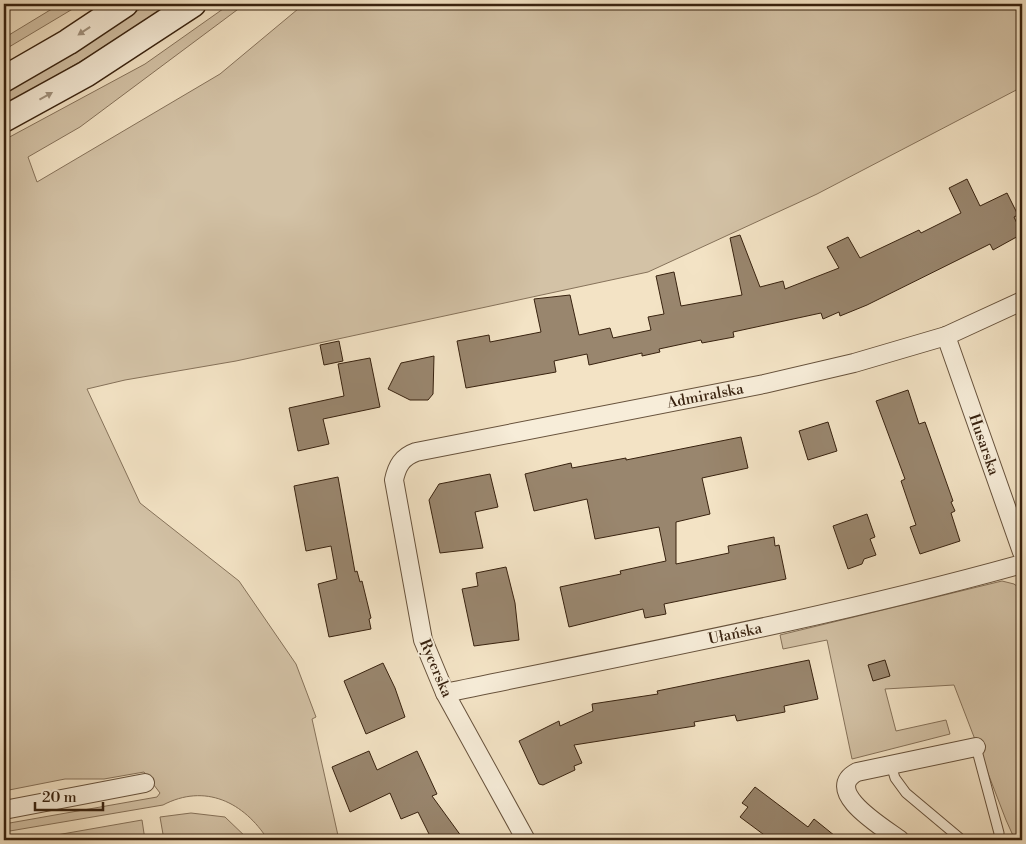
<svg xmlns="http://www.w3.org/2000/svg" width="1026" height="844" viewBox="0 0 1026 844" font-family="'Libre Bodoni',serif">
  <style>
    .green { fill: #d3c2a6; stroke: #86725a }
    .building { fill: #99866e; stroke: #38220f }
    .lines { fill: none; stroke-linecap: round; stroke-linejoin: round }
    .service-casing { stroke: #67523c; stroke-width: 11 }
    .minor-casing { stroke: #67523c; stroke-width: 20 }
    .secondary-casing { stroke: #38220f; stroke-width: 28 }
    .service { stroke: #f7edd9; stroke-width: 9 }
    .minor { stroke: #f7edd9; stroke-width: 18 }
    .secondary { stroke: #f7edd9; stroke-width: 25 }
    .oneway { fill: #a1927e }
    .labels { text-anchor: middle; stroke-width: 4; stroke-linejoin: round; paint-order: stroke }
    .street-label { font-size: 15px; fill: #38220f; stroke: #f7edd9 }
  </style>
  <rect width="100%" height="100%" fill="#f3e3c5"/>
  <filter id="stains"><feTurbulence type="fractalNoise" baseFrequency=".004" numOctaves="4"/><feColorMatrix values="0 0 0 0 .2 0 0 0 0 .09 0 0 0 0 .02 0 0 0 .5 -.17"/></filter>
  <radialGradient id="worn" r=".72"><stop offset=".6" stop-color="#630" stop-opacity="0"/><stop offset="1" stop-color="#630" stop-opacity=".3"/></radialGradient>
  <g class="green">
    <polygon points="60,4 81,4 4,50 4,38"/>
    <polygon points="148,4 170,4 88,57 4,106 4,92 81,47"/>
    <path d="M230 4H245L80 127 28 157 37 182 220 74 304 4H1022V87L817 194 648 272 236 361 125 380 87 389 140 503 239 581 296 664 316 717 312 719 339 840H268C244 802 205 783 163 805L4 832V824L157 797 160 793 144 772 104 779H65L4 791V140L145 64Z"/>
    <polygon points="1002,581 1014,584 1022,590 1022,840 1015,840 1006,820 954,685 885,689 896,731 946,720 950,734 852,759 827,640 783,649 780,635"/>
    <polygon points="191,813 225,817 249,840 164,840 160,817"/>
    <polygon points="142,820 145,840 28,840"/>
  </g>
  <g class="building">
    <polygon points="967,179 980,206 1007,193 1018,215 1014,217 1022,234 993,250 990,244 867,305 840,316 839,312 823,319 821,313 733,332 734,337 702,343 701,340 659,349 660,352 642,356 642,353 589,365 587,354 554,361 556,372 466,388 457,341 489,335 490,342 541,332 534,299 570,295 579,335 610,328 613,338 651,330 648,317 664,314 656,276 674,272 681,306 742,295 730,238 740,235 760,287 783,281 785,289 839,268 827,247 848,237 860,258 919,230 921,233 961,213 949,188"/>
    <polygon points="339,341 343,361 324,365 320,345"/>
    <polygon points="434,356 433,394 428,400 410,400 388,389 401,363"/>
    <polygon points="370,358 380,407 323,419 329,444 298,451 289,408 344,396 338,364"/>
    <polygon points="908,390 919,424 925,422 953,501 951,502 955,511 951,513 960,541 920,554 910,527 916,525 901,481 905,479 876,401"/>
    <polygon points="828,422 837,451 808,460 799,431"/>
    <polygon points="741,437 748,468 702,478 710,514 676,522 676,564 729,553 728,546 774,537 775,546 779,545 786,579 664,604 666,614 645,618 643,609 569,627 560,587 621,574 620,571 666,561 659,527 595,539 587,499 534,511 525,474 571,463 572,468 626,458 626,460"/>
    <polygon points="490,474 498,507 475,512 483,548 440,553 429,500 439,484"/>
    <polygon points="338,477 355,572 357,571 360,582 362,581 371,618 369,619 371,629 329,637 318,584 337,579 331,546 306,551 294,486"/>
    <polygon points="867,514 875,537 870,539 876,555 864,559 862,564 848,569 833,526"/>
    <polygon points="506,567 515,603 519,640 474,646 462,589 478,586 476,573"/>
    <polygon points="809,660 818,699 784,706 785,712 737,721 735,715 694,722 695,726 574,745 582,763 574,766 575,770 543,785 539,784 519,741 559,721 560,726 593,711 592,704 658,694 657,691"/>
    <polygon points="885,660 890,676 873,681 868,665"/>
    <polygon points="383,663 395,688 405,717 366,734 344,681"/>
    <polygon points="369,751 377,770 417,751 437,794 432,796 464,840 432,840 418,812 401,819 390,793 350,812 332,767"/>
    <polygon points="755,787 808,827 814,819 840,840 771,840 740,817 748,807 742,803"/>
  </g>
  <g class="lines">
    <defs>
      <g id="service">
        <polyline points="976,747 999,833 998,840"/>
        <polyline points="891,765 895,778 906,793 962,840"/>
      </g>
      <g id="minor">
        <path id="s1" d="M946 336 1022 552"/>
        <path id="s2" d="M445 693C639 653 832 617 1022 564"/>
        <polyline points="4,810 145,783"/>
        <path id="s3" d="M526 840 445 693 423 640 394 480C397 466 402 457 416 452L764 384 854 363 946 336 1022 301"/>
        <path d="M900 840C884 828 821 791 857 772L976 747"/>
      </g>
      <g id="secondary">
        <polyline points="4,79 68,42 125,4"/>
        <polyline points="4,119 86,74 193,4"/>
      </g>
    </defs>
    <use href="#service" class="service-casing"/>
    <use href="#minor" class="minor-casing"/>
    <use href="#secondary" class="secondary-casing"/>
    <use href="#service" class="service"/>
    <use href="#minor" class="minor"/>
    <use href="#secondary" class="secondary"/>
  </g>
  <defs><path id="oneway-solid" d="M-6-.8H1V-3.2L6.5 0L1 3.2V.8H-6Z" transform="scale(1.25)"/></defs>
  <g class="oneway">
    <use href="#oneway-solid" transform="translate(84 31) rotate(146)"/>
    <use href="#oneway-solid" transform="translate(46 96) rotate(-29)"/>
  </g>
  <g class="labels">
    <g class="street-label">
      <text dy="5" stroke="none"><textPath href="#s3" startOffset="720">Admiralska</textPath></text>
      <text dy="5" stroke="none"><textPath href="#s1" startOffset="115">Husarska</textPath></text>
      <text dy="5" stroke="none"><textPath href="#s2" startOffset="296">Ułańska</textPath></text>
      <text transform="translate(436 668) rotate(67)" y="5">Rycerska</text>
    </g>
  </g>
  <rect width="1026" height="844" fill="none" stroke="#f3e3c5" stroke-width="20"/>
  <rect x="5" y="5" width="1016" height="834" fill="none" stroke="#38220f" stroke-width="2.5"/>
  <rect x="10" y="10" width="1006" height="824" fill="none" stroke="#38220f"/>
  <path d="M35 802v8h68v-8" fill="none" stroke="#38220f" stroke-width="2.5"/>
  <text x="42" y="802" font-size="15" fill="#38220f" stroke="#f7edd9" stroke-width="4" paint-order="stroke">20 m</text>
  <rect width="100%" height="100%" filter="url(#stains)"/>
  <rect width="100%" height="100%" fill="url(#worn)"/>
</svg>
